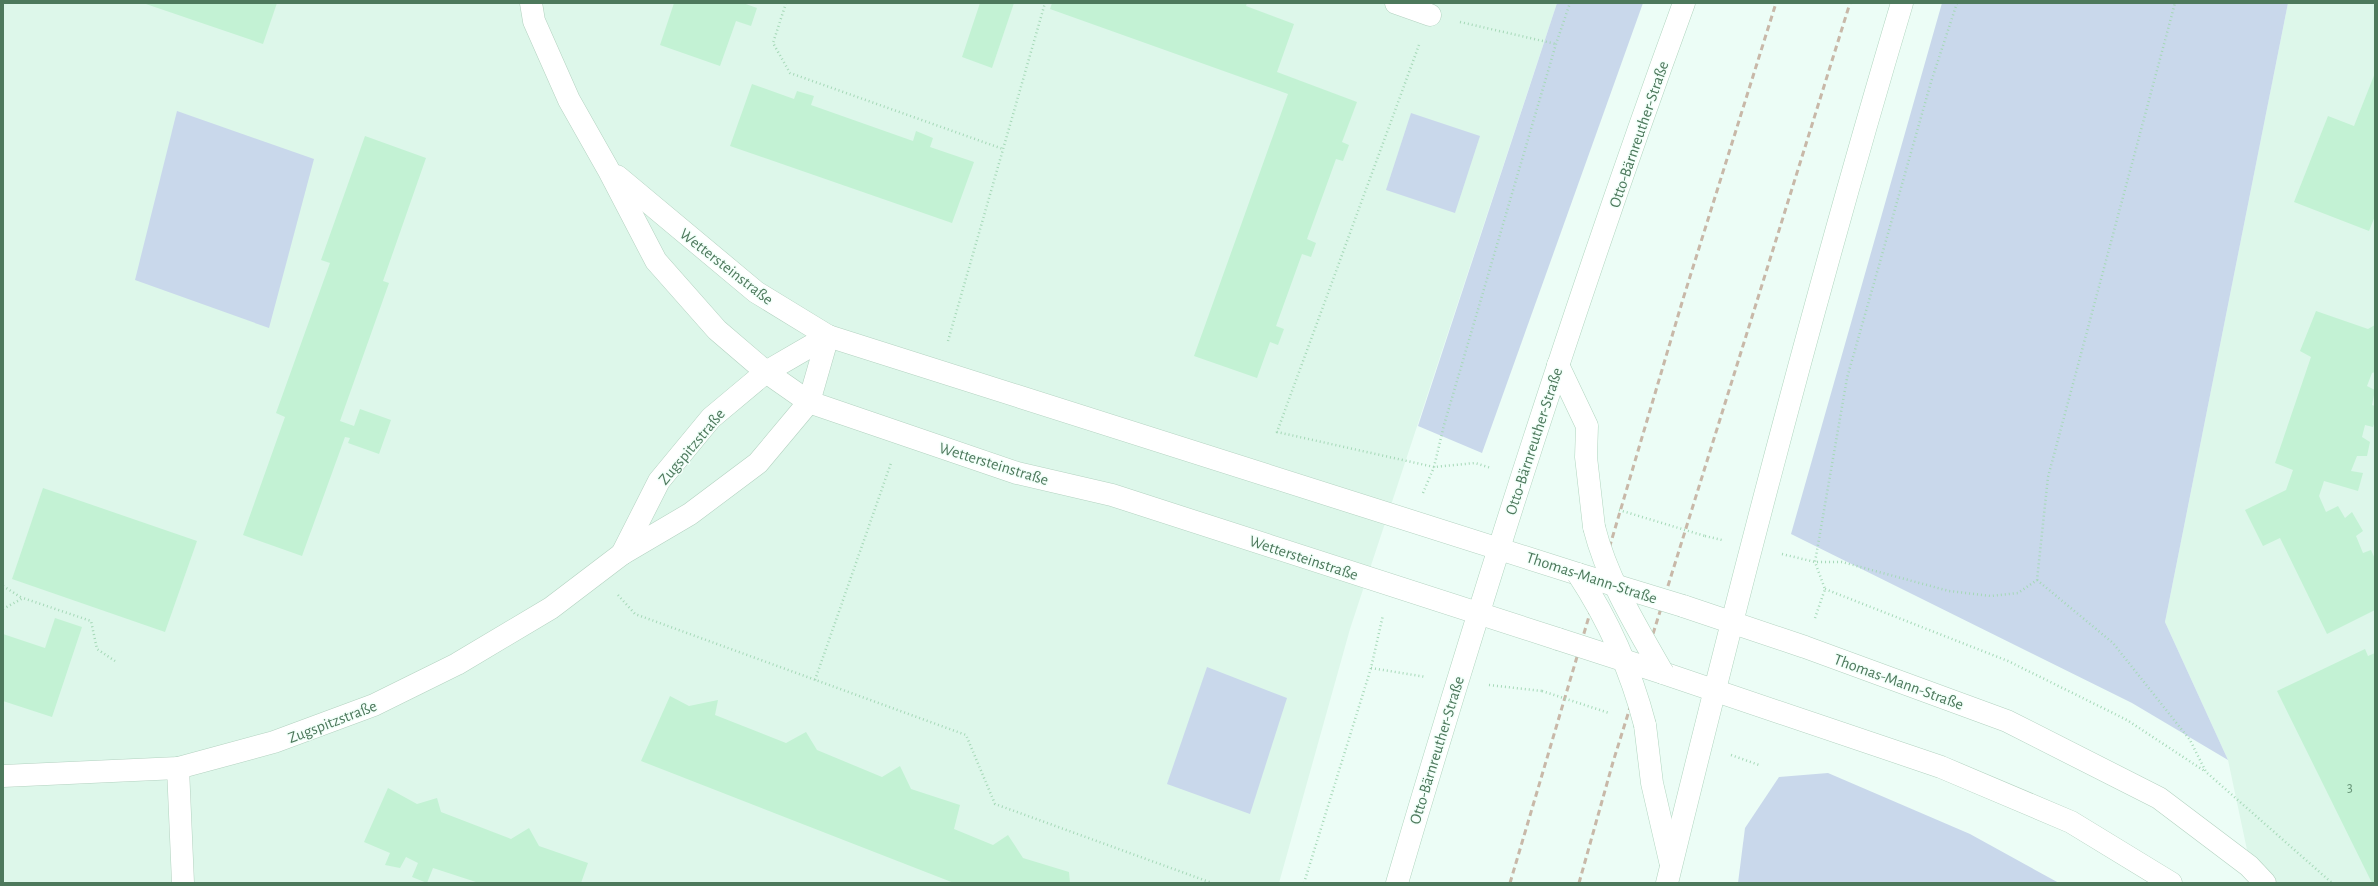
<svg xmlns="http://www.w3.org/2000/svg" width="2378" height="886" viewBox="0 0 2378 886" font-family="'Alegreya Sans',sans-serif">
  <style>
    .residential { fill: #ddf7ea }
    .green { fill: #c9d8eb }
    .building { fill: #c3f2d4 }
    .lines { fill: none; stroke-linecap: round; stroke-linejoin: round }
    .street-casing { stroke: #b3d2c0; stroke-width: 23 }
    .secondary-casing { stroke: #b0d5bf; stroke-width: 23 }
    .path { stroke: #a5d8b7; stroke-width: 2.5; stroke-dasharray: 1 3; stroke-linecap: butt }
    .street { stroke: #fff; stroke-width: 22 }
    .secondary { stroke: #fff; stroke-width: 22 }
    .rail { stroke: #c8b8a8; stroke-width: 3; stroke-dasharray: 6 4; stroke-linecap: butt }
    .street-bridge-casing { stroke: #b3d2c0; stroke-width: 23; stroke-linecap: butt }
    .secondary-bridge-casing { stroke: #b0d5bf; stroke-width: 23; stroke-linecap: butt }
    .path-bridge { stroke: #a5d8b7; stroke-width: 2.5; stroke-dasharray: 1 3; stroke-linecap: butt }
    .street-bridge { stroke: #fff; stroke-width: 22 }
    .secondary-bridge { stroke: #fff; stroke-width: 22 }
    .labels { text-anchor: middle; stroke-width: 3; stroke-linejoin: round; paint-order: stroke }
    .number-label { font-size: 14px; fill: #6a977a }
    .street-label { font-size: 16px; fill: #4d795c; stroke: #f3fffa }
  </style>
  <rect width="100%" height="100%" fill="#ecfdf6"/>
  <g class="residential">
    <polygon points="3,3 1557,3 1350,629 1279,883 3,883"/>
    <polygon points="2288,3 2375,3 2375,883 2254,883 2228,760 2165,622"/>
  </g>
  <g class="green">
    <polygon points="1557,3 1643,3 1482,453 1418,426"/>
    <polygon points="1942,3 2288,3 2165,622 2228,760 2132,703 1791,534"/>
    <polygon points="177,111 314,159 269,328 135,280"/>
    <polygon points="1411,113 1480,136 1455,213 1386,190"/>
    <polygon points="1207,667 1287,698 1250,814 1167,784"/>
    <polygon points="1828,773 1970,834 2059,883 1738,883 1745,828 1779,777"/>
  </g>
  <g class="building">
    <polygon points="143,3 277,3 263,44"/>
    <polygon points="674,3 743,3 757,8 751,26 736,21 720,66 660,45"/>
    <polygon points="980,3 1014,3 992,68 962,57"/>
    <polygon points="1052,3 1247,3 1246,6 1294,24 1277,72 1357,102 1342,142 1349,145 1343,161 1336,159 1307,239 1316,243 1311,257 1302,254 1276,326 1284,329 1278,345 1270,342 1257,378 1194,356 1288,94 1050,9"/>
    <polygon points="2375,73 2375,216 2369,231 2294,202 2328,116 2354,126"/>
    <polygon points="752,84 794,99 797,91 814,96 811,105 913,141 916,131 933,138 930,147 974,162 952,223 730,146"/>
    <polygon points="365,136 426,158 383,281 389,283 340,421 354,426 360,409 391,420 379,454 348,443 350,438 345,437 302,556 243,535 285,417 276,413 330,263 321,260"/>
    <polygon points="2316,311 2368,329 2375,325 2375,372 2372,373 2367,386 2375,390 2372,405 2375,406 2375,421 2373,427 2365,425 2362,437 2370,442 2367,456 2357,456 2351,471 2363,473 2358,491 2324,481 2319,496 2326,512 2338,506 2345,518 2352,512 2363,531 2356,536 2363,553 2371,550 2375,559 2375,610 2327,634 2280,538 2263,546 2245,510 2286,490 2293,470 2275,463 2311,357 2300,351"/>
    <polygon points="43,488 197,541 165,632 12,579"/>
    <polygon points="55,618 82,627 52,717 3,701 3,634 45,648"/>
    <polygon points="2365,649 2368,656 2375,653 2375,883 2372,883 2277,691"/>
    <polygon points="670,696 689,706 718,700 715,715 786,743 806,732 817,750 882,777 900,766 911,789 960,805 954,829 993,845 1008,835 1023,858 1069,872 1070,883 954,883 641,761"/>
    <polygon points="388,788 417,804 437,798 441,812 511,839 529,828 539,846 588,863 581,883 479,883 433,868 427,883 412,877 418,863 406,857 400,868 385,865 390,853 364,842"/>
  </g>
  <g class="lines">
    <defs>
      <g id="street">
        <polyline points="531,3 534,21 569,100 608,169 656,261 717,330 766,372 809,402 1017,473 1112,495 1558,639"/>
        <polyline points="1396,3 1430,15"/>
        <polyline points="617,176 756,292 828,336 1578,574"/>
        <polyline points="622,554 659,481 711,418 766,372 828,336"/>
        <polyline points="1683,606 1805,647 2007,721 2159,798 2249,866 2265,883"/>
        <polyline points="1663,673 1941,767 2071,822 2171,883"/>
        <polyline points="178,768 183,883"/>
        <polyline points="3,776 178,768 274,742 374,705 457,664 551,608 622,554 690,514 758,463 809,402 828,336"/>
      </g>
      <g id="secondary">
        <polyline points="1558,365 1587,426 1586,457 1594,527"/>
        <polyline points="1645,725 1652,783 1670,861"/>
        <path d="M1397 883C1484 587 1578 293 1684 3"/>
        <path d="M1667 883C1739 588 1815 294 1902 3"/>
      </g>
    </defs>
    <use href="#street" class="street-casing"/>
    <use href="#secondary" class="secondary-casing"/>
    <g class="path">
      <polyline points="786,3 773,43 790,73 1003,149"/>
      <polyline points="1460,22 1556,44"/>
      <polyline points="1419,45 1277,432 1434,467 1475,463 1491,468"/>
      <polyline points="948,341 1045,3"/>
      <polyline points="1423,493 1434,467 1444,425 1556,44 1570,3"/>
      <polyline points="1705,536 1722,540"/>
      <polyline points="1782,554 1815,562 1842,562 1949,591 1991,596 2018,593 2037,580 2048,477 2175,3"/>
      <polyline points="2037,580 2113,643 2190,740 2206,772 2332,883"/>
      <polyline points="3,586 22,598"/>
      <polyline points="1825,589 2008,661 2127,720 2206,772"/>
      <polyline points="618,595 635,614 966,735 995,804 1212,883"/>
      <polyline points="3,609 23,598 91,621 97,649 115,661"/>
      <polyline points="1815,618 1825,589 1815,562 1847,378 1931,82 1957,3"/>
      <polyline points="1371,668 1426,677"/>
      <polyline points="815,680 891,463"/>
      <polyline points="1489,685 1542,691"/>
      <polyline points="1731,755 1759,765"/>
      <polyline points="1304,883 1371,668 1383,615"/>
    </g>
    <use href="#street" class="street"/>
    <use href="#secondary" class="secondary"/>
    <g class="rail">
      <polyline points="1510,883 1683,299 1776,3"/>
      <polyline points="1579,883 1613,762 1850,3"/>
    </g>
    <defs>
      <g id="street-bridge">
        <polyline points="1578,574 1683,606"/>
        <polyline points="1558,639 1663,673"/>
      </g>
      <g id="secondary-bridge">
        <path d="M1594 527C1607 579 1636 626 1663 673"/>
        <path d="M1578 574C1609 621 1631 671 1645 725"/>
      </g>
    </defs>
    <use href="#street-bridge" class="street-bridge-casing"/>
    <use href="#secondary-bridge" class="secondary-bridge-casing"/>
    <g class="path-bridge">
      <polyline points="1619,510 1705,536"/>
      <polyline points="1542,691 1609,713"/>
    </g>
    <use href="#street-bridge" class="street-bridge"/>
    <use href="#secondary-bridge" class="secondary-bridge"/>
  </g>
  <g class="labels">
    <g class="number-label">
      <text x="2350" y="792">3</text>
    </g>
    <g class="street-label">
      <text transform="translate(1638 134) rotate(-71)" y="6">Otto-Bärnreuther-Straße</text>
      <text transform="translate(727 266) rotate(38)" y="6">Wettersteinstraße</text>
      <text transform="translate(1533 441) rotate(-72)" y="6">Otto-Bärnreuther-Straße</text>
      <text transform="translate(691 446) rotate(-50)" y="6">Zugspitzstraße</text>
      <text transform="translate(994 463) rotate(17)" y="6">Wettersteinstraße</text>
      <text transform="translate(1304 557) rotate(18)" y="6">Wettersteinstraße</text>
      <text transform="translate(1592 577) rotate(18)" y="6">Thomas-Mann-Straße</text>
      <text transform="translate(1899 681) rotate(20)" y="6">Thomas-Mann-Straße</text>
      <text transform="translate(332 721) rotate(-21)" y="6">Zugspitzstraße</text>
      <text transform="translate(1436 750) rotate(-73)" y="6">Otto-Bärnreuther-Straße</text>
    </g>
  </g>
  <rect width="2378" height="886" fill="none" stroke="#4d795c" stroke-width="8"/>
</svg>
